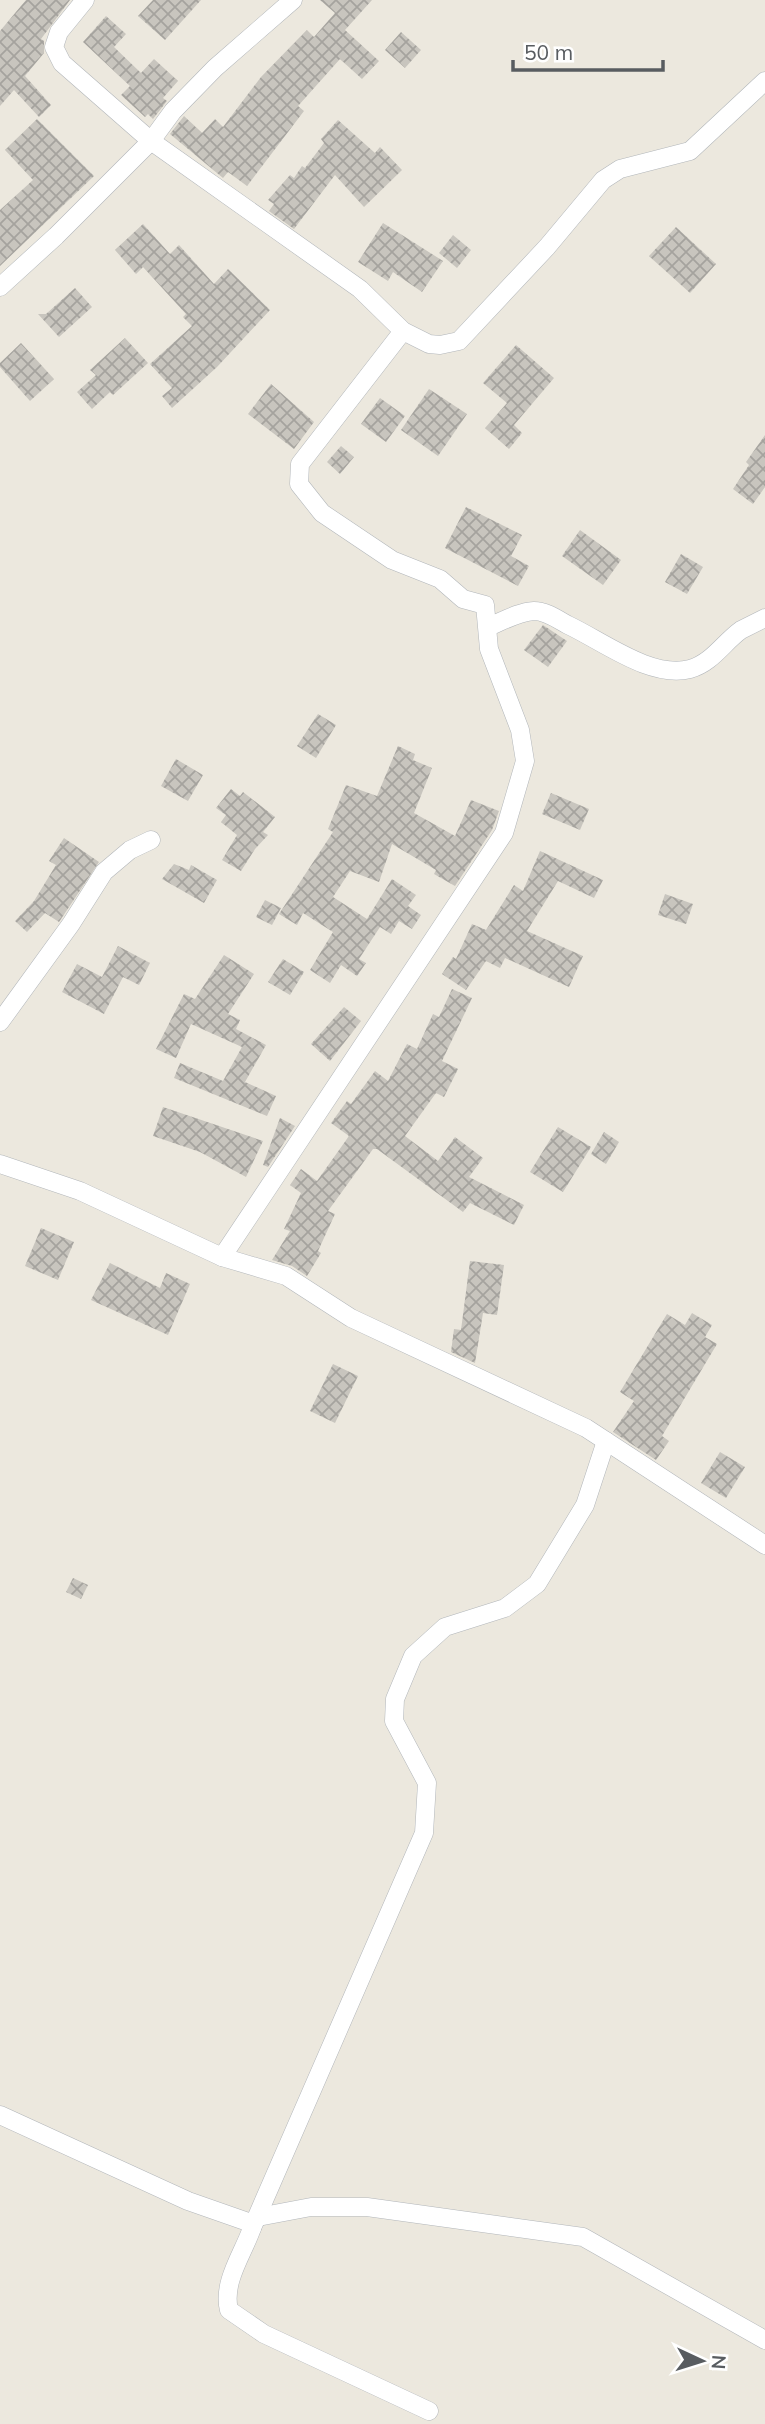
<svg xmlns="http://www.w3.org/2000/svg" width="765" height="2424" viewBox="0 0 765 2424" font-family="Mulish,sans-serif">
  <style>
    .building { fill: url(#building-cross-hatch) }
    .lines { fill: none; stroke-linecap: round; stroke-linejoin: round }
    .minor-casing { stroke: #b2b6ba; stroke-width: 19 }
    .minor { stroke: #fff; stroke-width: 18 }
  </style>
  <defs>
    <pattern id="building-cross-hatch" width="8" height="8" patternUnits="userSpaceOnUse" patternTransform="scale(1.75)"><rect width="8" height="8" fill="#c8c5be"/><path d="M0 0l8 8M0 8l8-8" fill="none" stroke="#a5a39e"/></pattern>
  </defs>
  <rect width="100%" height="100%" fill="#ece8de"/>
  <g class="building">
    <polygon points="26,0 70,0 41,39 44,41 44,53 25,76 51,105 39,117 14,90 0,106 0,31"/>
    <polygon points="153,0 201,0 165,40 138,16"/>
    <polygon points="320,0 372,0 345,30 379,61 362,79 340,59 298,106 304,111 247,186 228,172 223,178 170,134 184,116 202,133 215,119 223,127 261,77 307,30 314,37 335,13"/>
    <polygon points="106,16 126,34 114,47 141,73 154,59 178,81 163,98 167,101 153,119 148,114 145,117 121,95 130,86 83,42"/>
    <polygon points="401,32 421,50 405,68 385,50"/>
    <polygon points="37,119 94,176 0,266 0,210 33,180 5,150"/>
    <polygon points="338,120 375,153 380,147 402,170 364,207 335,175 294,229 269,211 274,204 268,200 290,175 294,178 302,166 305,168 324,143 321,139"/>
    <polygon points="383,223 443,261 422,292 393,272 388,281 358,262"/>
    <polygon points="143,224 170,254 179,245 214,284 228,269 270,310 217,367 172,408 162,396 172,388 150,364 192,326 183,317 186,314 143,267 136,274 115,250"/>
    <polygon points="676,227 716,264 690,293 649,256"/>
    <polygon points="453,235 471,250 457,268 439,253"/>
    <polygon points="75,288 92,307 59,337 38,314 46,314"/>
    <polygon points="125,338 148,363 113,395 110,392 92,409 77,392 96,375 90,370"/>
    <polygon points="21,343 54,379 30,401 0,367 0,363"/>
    <polygon points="516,345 554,378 514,425 522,433 509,449 485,428 507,403 483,383"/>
    <polygon points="271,384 314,422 294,449 248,414"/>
    <polygon points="429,389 467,414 438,456 401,430"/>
    <polygon points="380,398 405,416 386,442 361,424"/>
    <polygon points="765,435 765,487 753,504 733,489 749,465 746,462"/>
    <polygon points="341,446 354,457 340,474 327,462"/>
    <polygon points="466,507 522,535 511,556 529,566 518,586 445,548"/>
    <polygon points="580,530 621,560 603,585 562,556"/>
    <polygon points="681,554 703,567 687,594 665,582"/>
    <polygon points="543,625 567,641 548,667 524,650"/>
    <polygon points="318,714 336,725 316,758 297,746"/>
    <polygon points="398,746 415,754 413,760 432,768 414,813 455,836 471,800 499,811 492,830 455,886 434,874 436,870 392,844 379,882 350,871 333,897 367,919 392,879 416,895 408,906 421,915 412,929 399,921 391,934 380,927 359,959 366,963 357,976 341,965 330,983 310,970 333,932 303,913 297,925 279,914 333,832 328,829 346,785 377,796"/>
    <polygon points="176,759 203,775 188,801 161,786"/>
    <polygon points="231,789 240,796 243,792 275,817 263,832 268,835 255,849 241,871 222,860 237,835 221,822 226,815 216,808"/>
    <polygon points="551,793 589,809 580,830 542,814"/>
    <polygon points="64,838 99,862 59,922 45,913 27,932 15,921 34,901 56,865 49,861"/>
    <polygon points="540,851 603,880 594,898 558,881 527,931 583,956 569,987 505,958 500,968 486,961 466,990 442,974 453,957 456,959 472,924 486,930 514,885 523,891"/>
    <polygon points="174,864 189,870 191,865 217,880 204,903 162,879"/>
    <polygon points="665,894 693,904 686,924 658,915"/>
    <polygon points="265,900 281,908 272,925 256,917"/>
    <polygon points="118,946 150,963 139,985 123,977 104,1014 62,992 77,964 102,977"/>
    <polygon points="224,955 254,974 228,1014 240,1020 236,1029 266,1045 245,1082 276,1096 267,1116 174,1078 180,1063 223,1081 242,1047 191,1024 176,1058 156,1049 184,994 195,999"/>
    <polygon points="283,959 304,972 290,995 268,982"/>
    <polygon points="452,989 472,998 442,1061 458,1069 444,1097 436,1093 405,1136 438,1161 455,1137 483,1158 469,1177 524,1205 514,1225 470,1203 463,1212 377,1149 373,1149 328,1211 335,1214 318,1251 321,1253 307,1276 292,1266 272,1260 290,1231 284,1229 301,1193 290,1185 301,1169 317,1181 349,1136 331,1123 347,1101 351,1104 375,1071 388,1081 407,1044 417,1049 433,1014 439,1017"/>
    <polygon points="344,1007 361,1021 330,1061 311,1044"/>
    <polygon points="163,1107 263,1141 246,1177 200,1152 153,1136"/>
    <polygon points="280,1118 295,1126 268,1167 263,1165"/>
    <polygon points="558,1127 591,1147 563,1192 530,1172"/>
    <polygon points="604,1132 619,1142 606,1164 591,1154"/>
    <polygon points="41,1228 74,1242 58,1280 25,1266"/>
    <polygon points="470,1261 504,1265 497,1315 483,1313 475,1363 451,1352 454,1329 461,1330"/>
    <polygon points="110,1263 160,1288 166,1273 190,1284 168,1335 91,1300"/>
    <polygon points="692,1313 712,1325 705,1337 717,1344 662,1436 669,1441 656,1460 613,1432 634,1401 620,1392 667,1314 685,1325"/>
    <polygon points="333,1364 358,1376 335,1423 310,1411"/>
    <polygon points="720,1452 745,1467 726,1498 701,1483"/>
    <polygon points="73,1578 88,1585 81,1599 66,1592"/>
  </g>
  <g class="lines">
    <defs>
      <g id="minor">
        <polyline points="85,0 59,32 54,47 62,63 151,141 360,289 403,331 429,344 440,345 459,341 547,247 603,180 620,169 690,151 765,81"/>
        <polyline points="0,287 56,236 151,141 173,111 215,68 293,0"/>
        <path d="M488 627C503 621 518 612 534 611 546 611 557 619 568 625 604 642 651 679 690 669 712 663 724 642 741 630 749 626 757 622 765 618"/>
        <polyline points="0,1022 71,924 104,872 130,850 151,840"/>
        <polyline points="0,1164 80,1191 222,1257 504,833 525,761 520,730 489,649 485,605 463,599 440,579 392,560 322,513 299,484 300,464 403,331"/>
        <polyline points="222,1257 286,1276 351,1318 586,1428 765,1545"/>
        <path d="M0 2115 188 2201 248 2222 252 2228C243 2254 222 2282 229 2310L264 2334 429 2411"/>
        <polyline points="258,2217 311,2207 367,2207 583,2237 765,2340"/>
        <polyline points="252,2228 424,1833 427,1783 394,1721 395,1699 413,1656 445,1627 505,1608 537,1584 585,1505 606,1441"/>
      </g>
    </defs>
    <use href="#minor" class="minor-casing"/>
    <use href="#minor" class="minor"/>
  </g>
  <g transform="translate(702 2361) rotate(94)" stroke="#ffffff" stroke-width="5" paint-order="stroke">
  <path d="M0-5L12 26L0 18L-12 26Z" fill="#585c60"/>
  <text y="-10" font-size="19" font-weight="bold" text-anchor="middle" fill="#585c60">N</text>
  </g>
  <path d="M513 60v10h150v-10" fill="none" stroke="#585c60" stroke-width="3.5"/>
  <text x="524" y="60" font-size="21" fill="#585c60" stroke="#ffffff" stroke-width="5" paint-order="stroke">50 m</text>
</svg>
